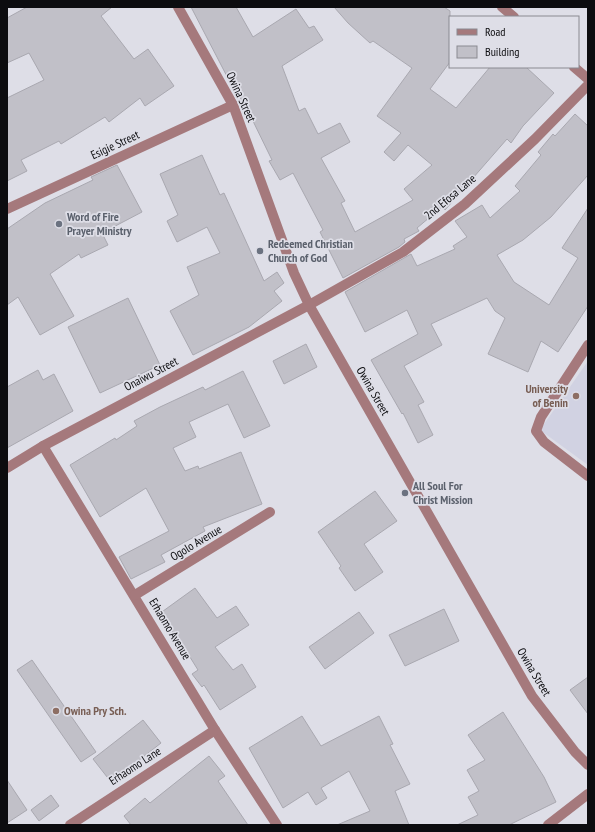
<svg xmlns="http://www.w3.org/2000/svg" width="595" height="832" viewBox="0 0 595 832" font-family="'PT Sans Narrow',sans-serif">
  <style>
    .built { fill: #d1d2e2 }
    .building { fill: #c1c0c8; stroke: #a9a8b0 }
    .lines { fill: none; stroke-linecap: round; stroke-linejoin: round }
    .minor { stroke: #a5797c; stroke-width: 10 }
    .worship-dot { fill: #6b7280; stroke: #dedee7; stroke-width: 1.5 }
    .education-dot { fill: #8d6e63; stroke: #dedee7; stroke-width: 1.5 }
    .labels { text-anchor: middle; stroke-width: 3.5; stroke-linejoin: round; paint-order: stroke }
    .street-label { font-size: 12px; fill: #0c0c0f; stroke: #dedee7 }
    .worship-label { font-size: 12px; font-weight: bold; fill: #5b616d; stroke: #dedee7; text-anchor: start }
    .education-label { font-size: 12px; font-weight: bold; fill: #785e54; stroke: #dedee7; text-anchor: end }
  </style>
  <rect width="100%" height="100%" fill="#dedee7"/>
  <polygon class="built" points="588,361 588,465 540,430"/>
  <g class="building">
    <polygon points="27,7 112,7 101,16 134,59 148,49 174,86 145,106 140,98 109,122 105,117 61,144 59,141 21,160 27,171 7,181 7,98 44,80 29,53 7,63 7,18"/>
    <polygon points="191,7 236,7 253,37 296,9 309,28 314,26 323,40 282,66 299,111 305,108 318,134 340,123 350,142 321,158 345,201 341,203 355,232 413,200 404,189 432,165 408,145 394,161 384,152 401,133 377,116 412,68 373,41 370,43 348,23 334,7 444,7 450,11 450,62 430,89 456,108 490,67 526,67 554,93 523,126 511,143 507,139 445,210 443,206 417,228 419,231 404,239 405,242 399,247 343,278 320,232 323,230 293,173 280,180 269,161 272,160 251,117 248,118 236,86 233,88"/>
    <polygon points="575,114 588,126 588,175 551,217 523,240 497,255 514,282 549,305 578,258 562,248 588,208 588,306 558,352 541,341 528,372 488,354 505,318 495,311 487,298 431,324 442,345 404,366 424,402 418,405 433,435 418,443 403,413 402,414 371,360 418,334 407,310 365,332 345,292 411,254 417,266 455,249 453,246 467,237 455,221 482,205 490,218 520,191 515,186 541,155 538,152 553,134 555,136"/>
    <polygon points="202,155 220,195 224,193 264,281 277,272 284,283 274,291 282,301 249,327 193,355 170,311 199,295 187,267 220,253 207,227 177,242 167,221 178,215 160,174"/>
    <polygon points="117,165 142,212 102,233 108,245 81,258 79,254 50,274 74,316 40,335 18,297 7,305 7,229 45,203 93,180 91,177"/>
    <polygon points="128,298 160,365 100,393 68,327"/>
    <polygon points="306,344 317,367 284,384 273,361"/>
    <polygon points="38,370 43,380 54,374 73,411 7,448 7,387"/>
    <polygon points="243,371 270,426 244,438 228,404 189,422 196,437 173,448 185,471 198,466 199,469 241,452 262,504 203,527 205,531 161,555 165,562 131,579 119,557 169,531 146,488 100,517 70,465 115,438 116,440 137,426 134,421 160,407 203,387 205,390"/>
    <polygon points="375,491 397,521 364,544 383,572 355,591 339,568 341,566 318,532"/>
    <polygon points="195,588 217,618 236,606 249,625 215,647 233,670 242,664 256,687 220,710 204,685 202,687 192,674 198,670 180,641 159,614"/>
    <polygon points="444,609 459,641 405,666 389,635"/>
    <polygon points="359,612 374,633 325,669 309,647"/>
    <polygon points="32,660 96,752 81,762 17,670"/>
    <polygon points="588,677 588,714 570,690"/>
    <polygon points="503,712 544,777 556,802 509,825 457,825 478,815 468,797 479,791 467,770 485,760 468,735"/>
    <polygon points="302,716 321,746 379,716 393,744 390,745 410,784 395,791 409,825 337,825 370,811 349,771 321,788 327,798 316,805 308,792 283,808 249,748"/>
    <polygon points="143,720 161,743 111,782 93,759"/>
    <polygon points="209,756 225,776 218,781 248,825 131,825 124,816 145,798 150,803"/>
    <polygon points="7,780 27,810 7,823"/>
    <polygon points="51,795 59,806 39,821 31,810"/>
  </g>
  <g class="lines">
    <g class="minor">
      <polyline points="178,7 233,105 294,273 309,305 532,696 575,752 588,765"/>
      <polyline points="502,7 514,17"/>
      <polyline points="574,67 588,79"/>
      <polyline points="7,209 233,105"/>
      <polyline points="588,345 541,417 536,431 544,442 588,476"/>
      <polyline points="43,446 215,730 277,825"/>
      <polyline points="7,468 43,446 309,305 403,252 465,204 535,139 588,85"/>
      <polyline points="135,595 270,512"/>
      <polyline points="70,825 215,730"/>
      <polyline points="548,825 588,794"/>
    </g>
  </g>
  <g class="worship-dot">
    <circle cx="59" cy="224" r="4"/>
    <circle cx="260" cy="251" r="4"/>
    <circle cx="405" cy="493" r="4"/>
  </g>
  <g class="education-dot">
    <circle cx="576" cy="396" r="4"/>
    <circle cx="56" cy="711" r="4"/>
  </g>
  <g class="labels">
    <g class="street-label">
      <text transform="translate(241 97) rotate(65)" y="4">Owina Street</text>
      <text transform="translate(115 145) rotate(-25)" y="4">Esigie Street</text>
      <text transform="translate(450 197) rotate(-40)" y="4">2nd Efosa Lane</text>
      <text transform="translate(151 374) rotate(-28)" y="4">Onaiwu Street</text>
      <text transform="translate(373 391) rotate(60)" y="4">Owina Street</text>
      <text transform="translate(196 543) rotate(-31)" y="4">Ogolo Avenue</text>
      <text transform="translate(170 629) rotate(59)" y="4">Erhaomo Avenue</text>
      <text transform="translate(534 672) rotate(59)" y="4">Owina Street</text>
      <text transform="translate(135 766) rotate(-33)" y="4">Erhaomo Lane</text>
    </g>
    <g class="worship-label">
      <text x="67" y="221">Word of Fire<tspan x="67" dy="14">Prayer Ministry</tspan></text>
      <text x="268" y="248">Redeemed Christian<tspan x="268" dy="14">Church of God</tspan></text>
      <text x="413" y="490">All Soul For<tspan x="413" dy="14">Christ Mission</tspan></text>
    </g>
    <g class="education-label">
      <text x="568" y="393">University<tspan x="568" dy="14">of Benin</tspan></text>
      <text x="64" y="715" text-anchor="start">Owina Pry Sch.</text>
    </g>
  </g>
  <rect width="595" height="832" fill="none" stroke="#0c0c0f" stroke-width="16"/>
  <rect x="449" y="16" width="130" height="52" fill="#dedee7" stroke="#8a8a91"/>
  <rect x="457" y="29" width="20" height="6" fill="#a5797c" stroke="#8a8a91"/>
  <text x="485" y="36" font-size="12" fill="#0c0c0f">Road</text>
  <rect x="457" y="46" width="20" height="12" fill="#c1c0c8" stroke="#8a8a91"/>
  <text x="485" y="56" font-size="12" fill="#0c0c0f">Building</text>
</svg>
